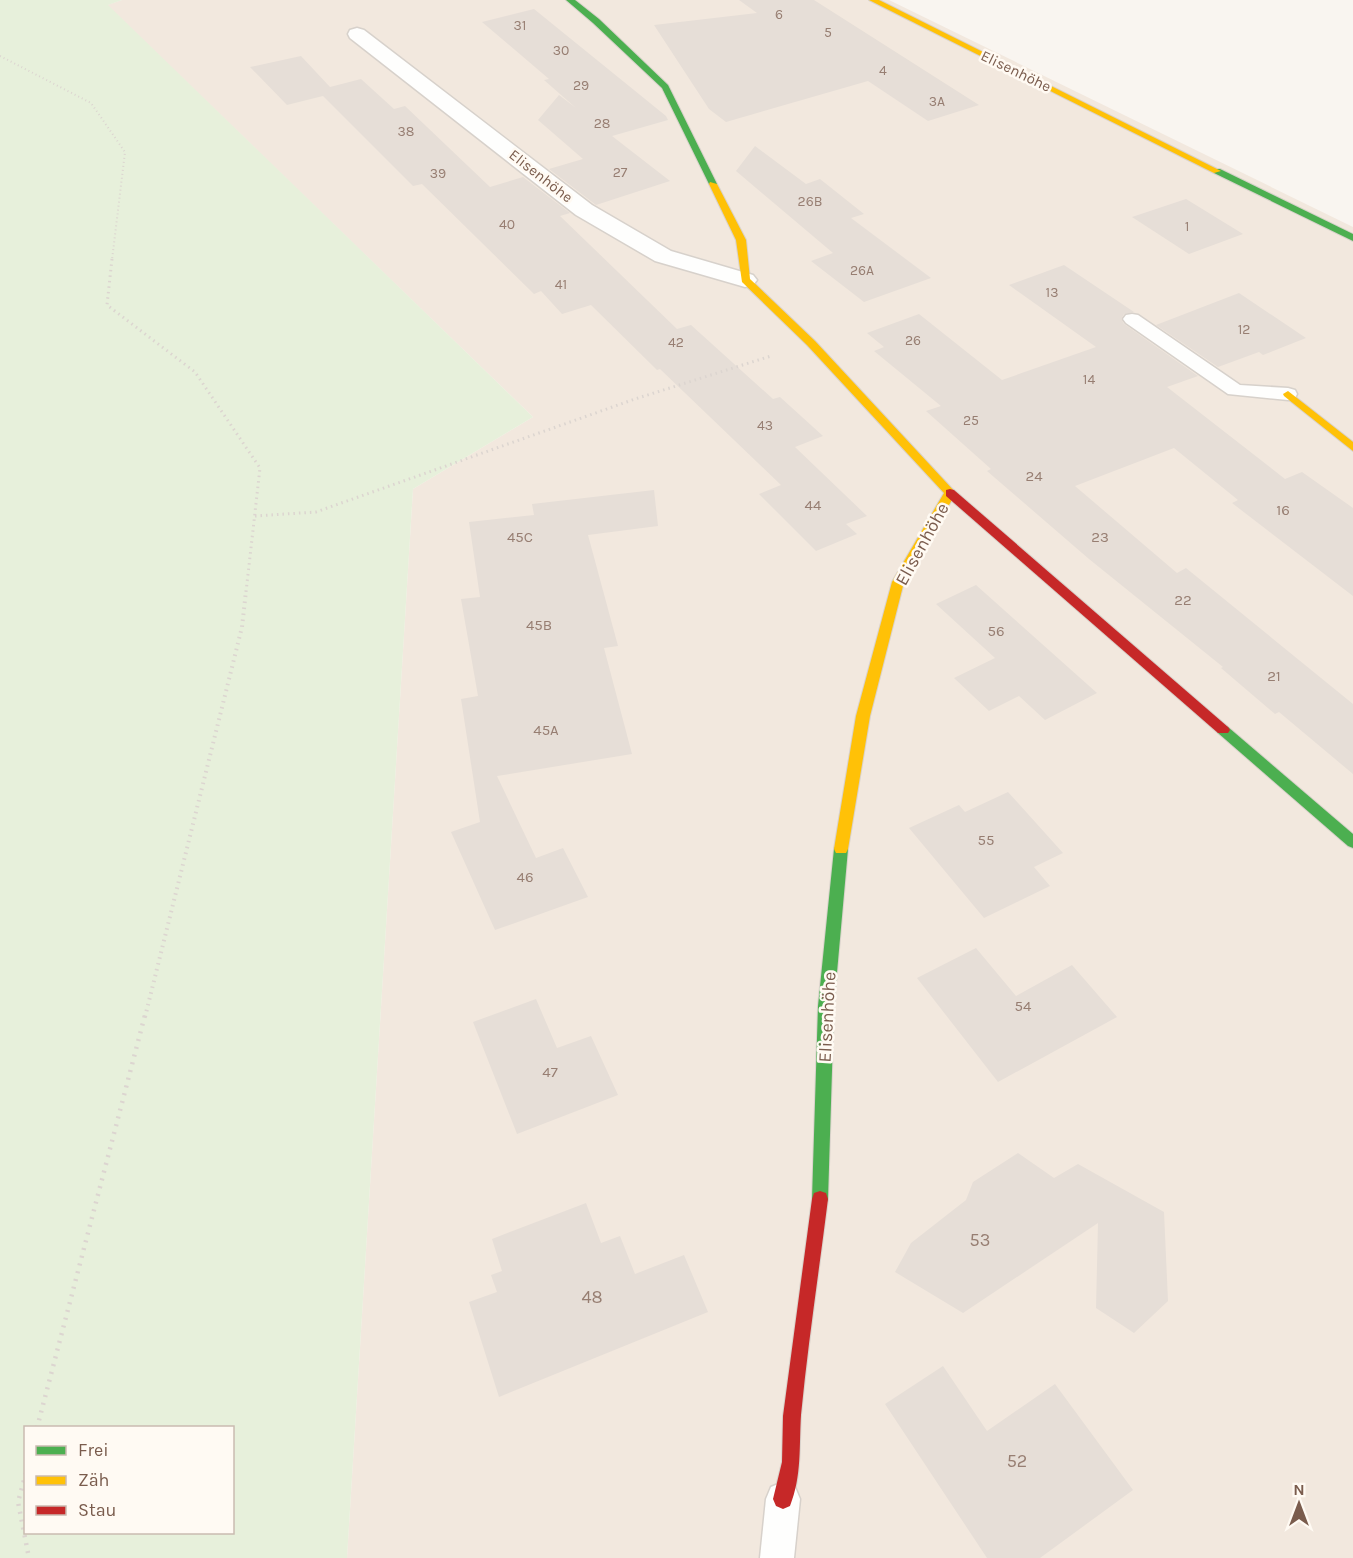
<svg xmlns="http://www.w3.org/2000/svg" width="1353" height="1558" viewBox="0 0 1353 1558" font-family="Karla,sans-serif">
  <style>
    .residential { fill: #f2e8de }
    .green { fill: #e7f0db; fill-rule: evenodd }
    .building { fill: #e6ded7 }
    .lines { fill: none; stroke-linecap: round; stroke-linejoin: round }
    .lane-casing { stroke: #d7d1cb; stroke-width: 3 }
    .street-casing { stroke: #d7d1cb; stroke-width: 3 }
    .fast-casing { stroke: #d9d2cb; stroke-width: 2 }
    .slow-casing { stroke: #d9d2cb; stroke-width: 2 }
    .jam-casing { stroke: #d9d2cb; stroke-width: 2 }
    .path-far3 { stroke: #dcd5d0; stroke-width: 2; stroke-dasharray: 1 3; stroke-linecap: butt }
    .path-far2 { stroke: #dcd5d0; stroke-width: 3; stroke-dasharray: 1.5 4; stroke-linecap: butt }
    .path-far1 { stroke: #dcd5d0; stroke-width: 4; stroke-dasharray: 1.5 4.5; stroke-linecap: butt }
    .path { stroke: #dcd5d0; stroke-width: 4.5; stroke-dasharray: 2 6; stroke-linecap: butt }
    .lane { fill: #fefefd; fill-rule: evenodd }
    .street { fill: #fefefd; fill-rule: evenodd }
    .fast { fill: #4caf50; fill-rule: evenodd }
    .slow { fill: #ffc107; fill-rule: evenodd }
    .jam { fill: #c62828; fill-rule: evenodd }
    .labels { text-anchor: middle; stroke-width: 5; stroke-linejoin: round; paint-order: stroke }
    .far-number-label { font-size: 14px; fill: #977e72 }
    .far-street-label { font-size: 15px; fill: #7a5c4d; stroke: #fffaf3 }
    .number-label { font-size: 15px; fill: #977e72 }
    .street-label { font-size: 18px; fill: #7a5c4d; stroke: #fffaf3 }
    .near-number-label { font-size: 18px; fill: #977e72 }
  </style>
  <rect width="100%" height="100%" fill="#f9f5f0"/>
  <polygon class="residential" points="122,0 889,0 1353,227 1353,1558 347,1558 413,489 533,417 107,5"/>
  <path class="green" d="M0 0H122L108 5 533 417 413 489 347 1558H0ZM26 1428H232V1532H26Z"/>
  <g class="building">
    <polygon points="739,0 814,0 979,105 928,121 868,81 726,122 709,109 654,25 757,13"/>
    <polygon points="534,9 666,116 668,120 612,136 670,181 596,205 549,169 583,159 538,120 559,95 576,108 544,80 549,79 482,22"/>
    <polygon points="301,56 330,87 361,79 394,109 405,106 490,187 523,177 570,213 560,216 677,329 691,325 773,399 780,397 823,436 795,447 867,516 846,524 857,534 816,551 759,494 781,485 660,369 657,370 591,305 562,314 541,291 534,294 422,184 413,186 323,96 287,105 250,67"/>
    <polygon points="755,146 806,184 820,179 864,214 851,218 931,278 864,302 811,261 833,253 736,171"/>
    <polygon points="1186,199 1243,234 1189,254 1132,217"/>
    <polygon points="1064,265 1134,312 1124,314 1121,319 1124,324 1198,376 1167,387 1285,479 1302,472 1353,508 1353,596 1232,503 1238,500 1174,448 1075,486 1177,573 1186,568 1353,704 1353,774 1279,712 1275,714 1221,668 1223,667 1089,559 987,471 991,469 926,411 941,406 874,351 884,347 867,333 919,314 1002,380 1096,347 1009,285"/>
    <polygon points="1239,293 1306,338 1263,355 1259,352 1218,367 1156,325"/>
    <polygon points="654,490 658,526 588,535 618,646 604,648 632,754 497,776 536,858 563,848 588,897 495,930 451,832 480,822 461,699 478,696 461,599 480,597 469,522 534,515 532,504"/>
    <polygon points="976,585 1097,693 1045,720 1019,696 989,711 954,678 995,658 936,604"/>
    <polygon points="1008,792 1063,853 1034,867 1050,886 984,918 909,828 959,805 965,812"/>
    <polygon points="976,948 1016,996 1072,965 1117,1017 998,1082 917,978"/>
    <polygon points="536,999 557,1048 591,1036 618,1095 517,1134 473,1022"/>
    <polygon points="1018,1153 1054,1178 1078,1164 1164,1212 1168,1301 1134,1333 1096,1308 1098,1223 963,1313 895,1272 911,1243 966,1200 973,1182"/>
    <polygon points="586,1203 601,1243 620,1236 635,1274 684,1255 708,1312 499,1397 469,1302 497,1292 491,1275 502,1271 492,1239"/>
    <polygon points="943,1366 987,1431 1055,1384 1133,1490 1040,1558 987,1558 885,1404"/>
  </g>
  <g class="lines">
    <defs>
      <g id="lane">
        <polygon points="1132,314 1138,315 1240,385 1288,388 1295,390 1297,394 1295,398 1288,400 1228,394 1126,323 1123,319 1126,315"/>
        <polygon points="783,1482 795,1487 800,1499 794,1558 760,1558 766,1499 771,1487"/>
      </g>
      <polygon id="street" points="357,28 364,30 592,205 671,251 753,275 757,280 753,285 745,287 655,261 576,215 350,38 348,34 350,30"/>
      <g id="fast">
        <polygon points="566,0 575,0 599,19 668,85 717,184 716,186 709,184 662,88 593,23"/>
        <polygon points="1214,169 1220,169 1353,234 1353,241 1214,173"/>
        <polygon points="1223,725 1228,727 1353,834 1353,848 1348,846 1218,733 1216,730 1218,727"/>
        <polygon points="841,843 846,845 848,849 834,1006 828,1199 826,1205 820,1207 814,1205 812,1199 818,1006 834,849 836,845"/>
      </g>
      <g id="slow">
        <polygon points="869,0 879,0 1221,171 1214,173"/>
        <polygon points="710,182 717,184 746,240 750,279 815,341 956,493 904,582 870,716 848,849 846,853 836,853 834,849 856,716 892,582 944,493 807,345 742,282 736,240 709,184"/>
        <polygon points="1288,391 1353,442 1353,451 1284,396 1283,394"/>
      </g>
      <g id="jam">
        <polygon points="950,489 954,490 1228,727 1230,730 1228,733 1218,733 946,496 946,490"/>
        <path d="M820 1191 826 1193 828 1199C819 1271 808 1343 801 1415 799 1446 802 1476 790 1506L783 1509 776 1506 773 1499 782 1462 783 1416 812 1199 814 1193Z"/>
      </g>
    </defs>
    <use href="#lane" class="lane-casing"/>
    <use href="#street" class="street-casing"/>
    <use href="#fast" class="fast-casing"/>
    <use href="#slow" class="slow-casing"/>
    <use href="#jam" class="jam-casing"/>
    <polyline class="path-far3" points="0,56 91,103 125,152 112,260"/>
    <g class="path-far2">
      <polyline points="112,259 107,305 195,372 260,468 246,592"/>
      <polyline points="255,516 316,512 635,399 771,356"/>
    </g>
    <polyline class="path-far1" points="145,1017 242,627 246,591"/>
    <g class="path">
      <polyline points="37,1428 145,1015"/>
      <polyline points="26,1473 18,1502 29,1558"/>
    </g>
    <use href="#lane" class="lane"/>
    <use href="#street" class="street"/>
    <use href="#fast" class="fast"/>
    <use href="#slow" class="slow"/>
    <use href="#jam" class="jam"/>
  </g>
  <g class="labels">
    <g class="far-number-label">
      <text x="779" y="19">6</text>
      <text x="520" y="30">31</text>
      <text x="828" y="37">5</text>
      <text x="561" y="55">30</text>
      <text x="883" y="75">4</text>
      <text x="581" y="90">29</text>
      <text x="937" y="106">3A</text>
      <text x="602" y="128">28</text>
      <text x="406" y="136">38</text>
      <text x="620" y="177">27</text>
      <text x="438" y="178">39</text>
      <text x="810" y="206">26B</text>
      <text x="507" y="229">40</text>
      <text x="1187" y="231">1</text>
      <text x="862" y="275">26A</text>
      <text x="561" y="289">41</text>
      <text x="1052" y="297">13</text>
      <text x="1244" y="334">12</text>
      <text x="913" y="345">26</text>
      <text x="676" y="347">42</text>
      <text x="1089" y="384">14</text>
      <text x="971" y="425">25</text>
      <text x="765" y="430">43</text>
    </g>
    <g class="far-street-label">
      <text transform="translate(1016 71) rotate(26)" y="5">Elisenhöhe</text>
      <text transform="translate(541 176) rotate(38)" y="5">Elisenhöhe</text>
    </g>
    <g class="number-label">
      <text x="1034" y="481">24</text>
      <text x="813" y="510">44</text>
      <text x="1283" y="515">16</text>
      <text x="520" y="542">45C</text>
      <text x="1100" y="542">23</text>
      <text x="1183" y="605">22</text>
      <text x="539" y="630">45B</text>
      <text x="996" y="636">56</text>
      <text x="1274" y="681">21</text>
      <text x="546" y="735">45A</text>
      <text x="986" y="845">55</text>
      <text x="525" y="882">46</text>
      <text x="1023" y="1011">54</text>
      <text x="550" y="1077">47</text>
    </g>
    <g class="street-label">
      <text transform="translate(922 544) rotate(-61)" y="6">Elisenhöhe</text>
      <text transform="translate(827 1017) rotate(-87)" y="6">Elisenhöhe</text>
    </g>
    <g class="near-number-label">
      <text x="980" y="1246">53</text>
      <text x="592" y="1303">48</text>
      <text x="1017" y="1467">52</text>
    </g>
  </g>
  <rect x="24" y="1426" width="210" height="108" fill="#fffaf3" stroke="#cabbb1" stroke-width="1.5"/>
  <rect x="36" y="1446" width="30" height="9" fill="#4caf50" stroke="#cabbb1" stroke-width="1.5"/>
  <text x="78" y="1456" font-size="18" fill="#7a5c4d">Frei</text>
  <rect x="36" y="1476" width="30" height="9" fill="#ffc107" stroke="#cabbb1" stroke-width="1.5"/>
  <text x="78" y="1486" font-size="18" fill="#7a5c4d">Zäh</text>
  <rect x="36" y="1506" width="30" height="9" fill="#c62828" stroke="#cabbb1" stroke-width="1.5"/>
  <text x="78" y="1516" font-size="18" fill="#7a5c4d">Stau</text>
  <g transform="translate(1299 1504)" stroke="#fffaf3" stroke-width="4.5" paint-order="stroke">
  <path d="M0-4.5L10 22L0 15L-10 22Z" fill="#7a5c4d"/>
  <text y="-9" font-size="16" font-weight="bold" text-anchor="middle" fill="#7a5c4d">N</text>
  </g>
</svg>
